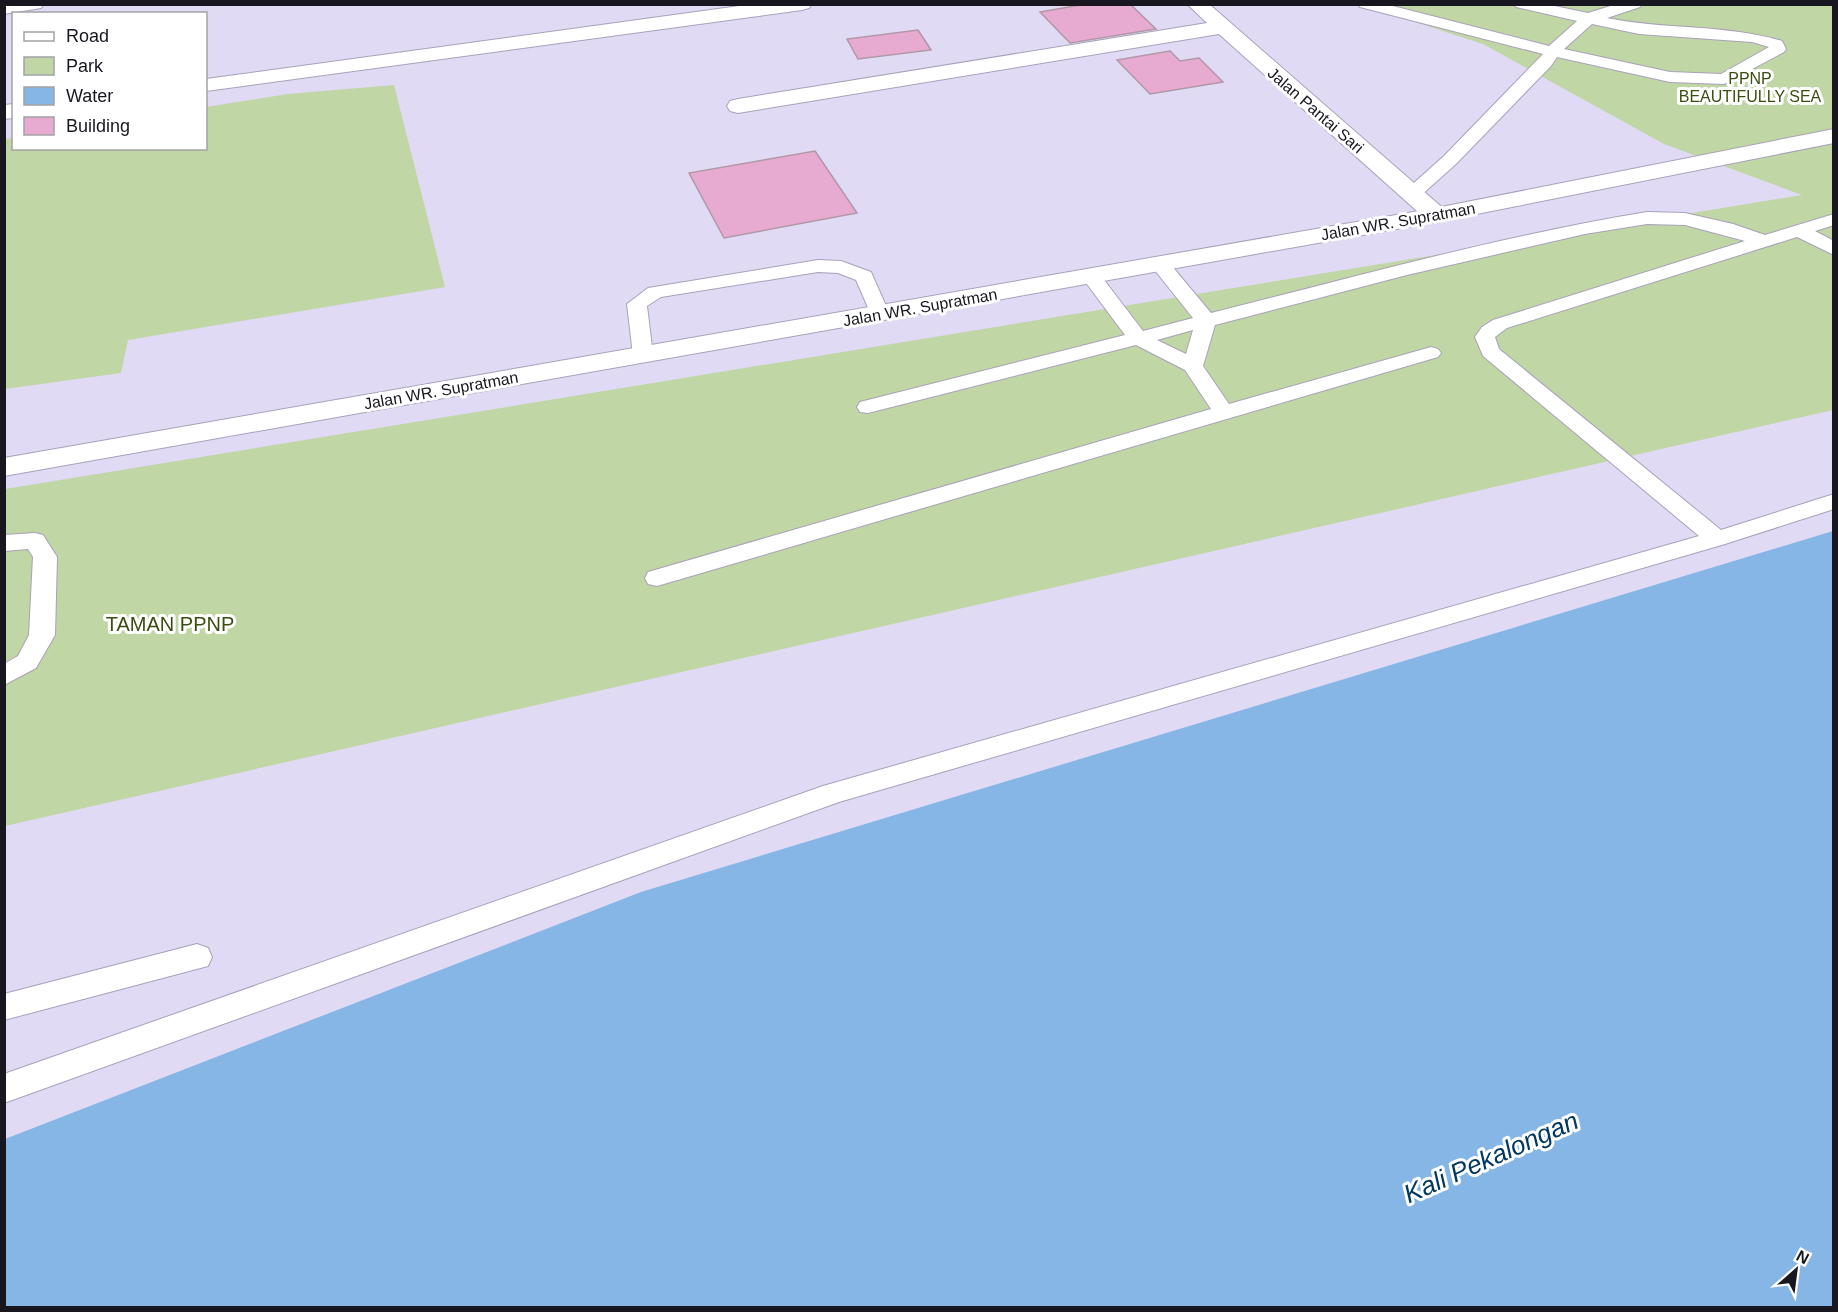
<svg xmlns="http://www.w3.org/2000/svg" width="1838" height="1312" viewBox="0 0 1838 1312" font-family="Arial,sans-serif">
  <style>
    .green { fill: #c1d6a5 }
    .water { fill: #86b6e5 }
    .building { fill: #e7abd1; stroke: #b198a7; stroke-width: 1.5 }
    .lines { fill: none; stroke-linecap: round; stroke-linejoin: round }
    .service-casing { stroke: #a8a1ba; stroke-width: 2 }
    .minor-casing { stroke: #a8a1ba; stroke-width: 2 }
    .tertiary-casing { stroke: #a8a1ba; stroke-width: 2 }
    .service { fill: #fff; fill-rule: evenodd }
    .minor { fill: #fff; fill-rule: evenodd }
    .tertiary { fill: #fff; fill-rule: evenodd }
    .labels { text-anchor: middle; stroke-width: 6; stroke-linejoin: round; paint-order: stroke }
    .far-park-label { font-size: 16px; fill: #394f0f; stroke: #fff }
    .far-street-label { font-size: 16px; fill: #18161f; stroke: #fff }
    .park-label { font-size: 20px; fill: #394f0f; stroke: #fff }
    .near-water-label { font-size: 26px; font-style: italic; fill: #003862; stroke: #fff }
  </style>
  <rect width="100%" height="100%" fill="#e0daf4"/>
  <g class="green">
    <polygon points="1362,5 1833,5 1833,410 5,826 5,489 1802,195 1664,144 1483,44"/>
    <polygon points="394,85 445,287 128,340 121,373 5,389 5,139 13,138 14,148 206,148 206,107 288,94"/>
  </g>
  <polygon class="water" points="1833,531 1833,1307 5,1307 5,1139 641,892"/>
  <g class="building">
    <polygon points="1086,4 1130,4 1156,29 1070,43 1040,12"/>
    <polygon points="918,30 931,50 858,59 847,39"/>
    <polygon points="1170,51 1180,61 1199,58 1223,82 1150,94 1117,60"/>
    <polygon points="815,151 857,213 724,238 689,173"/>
  </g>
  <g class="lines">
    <defs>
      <g id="service">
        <path d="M1358 4H1385L1549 46 1577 21 1516 7 1514 4H1545L1588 13 1617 4H1642L1640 7 1607 18C1665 30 1725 24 1782 41L1786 49 1784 52 1724 84 1670 82 1557 57 1551 66 1456 164 1418 198H1406L1403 194 1406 190 1444 156 1543 54 1360 7ZM1592 24 1639 34 1752 42 1769 47 1721 74 1670 72 1564 49Z"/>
        <path d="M1647 212 1685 213 1733 224 1765 235 1834 214V225L1815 231 1834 241V255L1797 237 1507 328 1495 337 1499 349 1721 530 1834 494V509L1725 544 839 802 4 1103V1074L823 786 1699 536 1483 356 1475 337 1482 327 1493 320 1745 241 1685 225 1647 224 1585 234 1407 275 1215 325 1203 366 1229 404 1431 347 1438 349 1441 353 1438 357 657 586 648 584 645 578 648 572 1211 409 1185 370 1136 345 868 413 860 412 857 407 860 402 1125 335 1081 276 1084 272H1098L1143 331 1193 318 1149 263 1152 259H1166L1211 313C1355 277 1500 236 1647 212ZM1193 330 1186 354 1157 340Z"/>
        <polygon points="818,260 841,261 871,272 890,315 887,319 873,319 856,280 838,273 818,272 661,297 647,306 653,355 650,359 643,361 636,359 633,355 627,304 648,288"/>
        <polygon points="35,533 43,535 57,557 55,635 36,668 4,685 4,664 18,656 29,635 33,557 28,549 4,551 4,535"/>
        <polygon points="197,944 208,948 212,957 208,966 4,1020 4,994"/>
      </g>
      <g id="minor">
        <polygon points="4,4 44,4 41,8 4,14"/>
        <polygon points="754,4 812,4 809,8 802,10 206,91 206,79"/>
        <polygon points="1187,4 1209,4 1445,210 1448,215 1445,220 1436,222 1427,220 1219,34 738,113 730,111 727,106 730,101 738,99 1207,23"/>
        <polygon points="14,104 14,118 4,119 4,105"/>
      </g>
      <polygon id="tertiary" points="1834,129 1834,143 1436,222 4,476 4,458 1436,208"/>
    </defs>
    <use href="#service" class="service-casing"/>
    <use href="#minor" class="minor-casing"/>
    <use href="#tertiary" class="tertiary-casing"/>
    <use href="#service" class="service"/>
    <use href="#minor" class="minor"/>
    <use href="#tertiary" class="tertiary"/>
  </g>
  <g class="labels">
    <g class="far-park-label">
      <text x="1750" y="84">PPNP<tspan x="1750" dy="18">BEAUTIFULLY SEA</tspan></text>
    </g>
    <g class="far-street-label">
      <text transform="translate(1316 110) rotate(41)" y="6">Jalan Pantai Sari</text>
      <text transform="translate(1398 221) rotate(-10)" y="6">Jalan WR. Supratman</text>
      <text transform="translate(920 307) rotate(-10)" y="6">Jalan WR. Supratman</text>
      <text transform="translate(441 390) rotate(-10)" y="6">Jalan WR. Supratman</text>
    </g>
    <g class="park-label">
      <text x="170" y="631">TAMAN PPNP</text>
    </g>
    <g class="near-water-label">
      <text transform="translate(1491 1157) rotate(-24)" y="9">Kali Pekalongan</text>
    </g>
  </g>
  <rect width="1838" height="1312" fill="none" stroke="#18161f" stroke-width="12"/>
  <rect x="12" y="12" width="195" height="138" fill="#ffffff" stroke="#a3a2a5" stroke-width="1.5"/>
  <rect x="24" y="32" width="30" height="9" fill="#ffffff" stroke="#a3a2a5" stroke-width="1.5"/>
  <text x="66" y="42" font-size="18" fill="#18161f">Road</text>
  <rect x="24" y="57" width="30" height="18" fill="#c1d6a5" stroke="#a3a2a5" stroke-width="1.5"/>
  <text x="66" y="72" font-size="18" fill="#18161f">Park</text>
  <rect x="24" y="87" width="30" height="18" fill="#86b6e5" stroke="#a3a2a5" stroke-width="1.5"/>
  <text x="66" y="102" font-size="18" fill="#18161f">Water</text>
  <rect x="24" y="117" width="30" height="18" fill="#e7abd1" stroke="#a3a2a5" stroke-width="1.5"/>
  <text x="66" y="132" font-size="18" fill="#18161f">Building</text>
  <g transform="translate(1796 1270) rotate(28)" stroke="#ffffff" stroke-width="4.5" paint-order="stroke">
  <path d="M0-4.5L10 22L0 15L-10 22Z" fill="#18161f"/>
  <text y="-9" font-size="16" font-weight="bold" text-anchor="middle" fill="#18161f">N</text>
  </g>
</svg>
